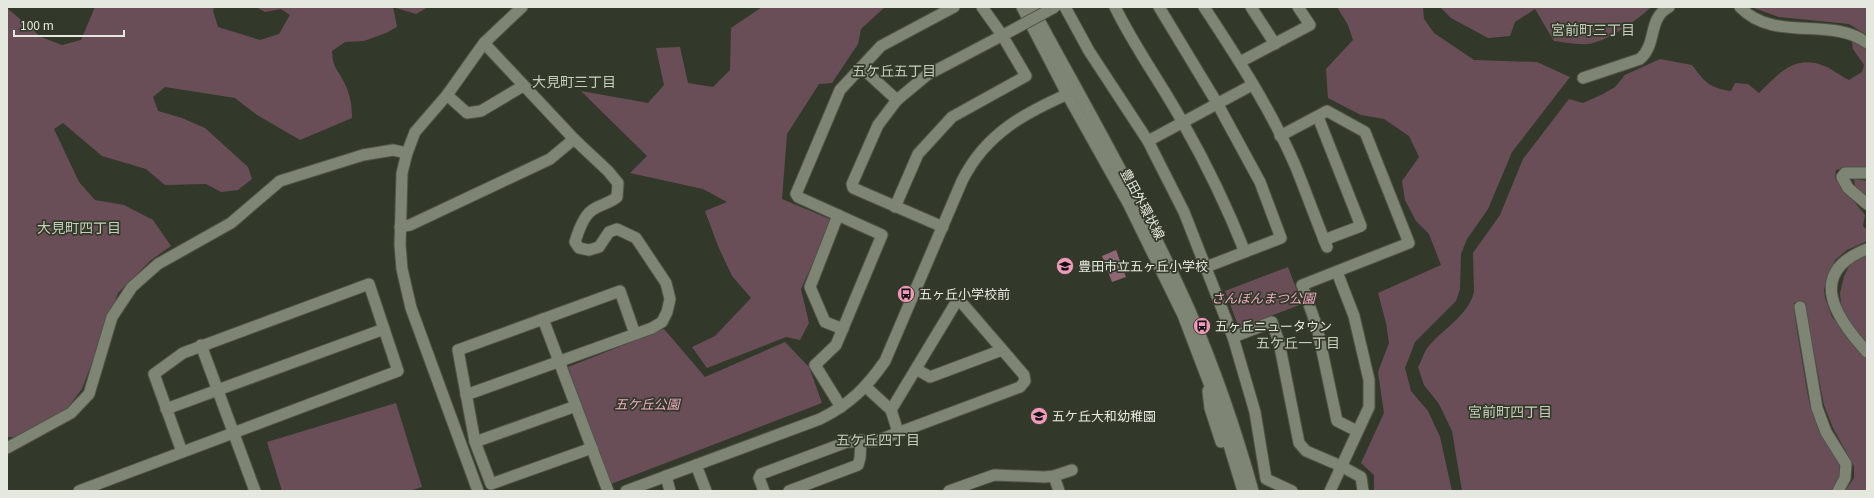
<svg xmlns="http://www.w3.org/2000/svg" width="1874" height="498" viewBox="0 0 1874 498" font-family="Georgia,'Noto Sans JP',serif">
  <style>
    .green { fill: #6a4e57 }
    .water { fill: #8f6674 }
    .lines { fill: none; stroke-linecap: round; stroke-linejoin: round }
    .minor-casing { stroke: #505447; stroke-width: 13 }
    .minor { stroke: #7f8574; stroke-width: 11 }
    .minor-bridge-casing { stroke: #505447; stroke-width: 13; stroke-linecap: butt }
    .minor-bridge { stroke: #7f8574; stroke-width: 11 }
    .labels { text-anchor: middle; stroke-width: 3.5; stroke-linejoin: round; paint-order: stroke }
    .street-label { font-size: 13px; fill: #e5e8df; stroke: #33392a }
    .poi-label { font-size: 13px; fill: #e5e8df; stroke: #33392a; text-anchor: start }
    .park-label { font-size: 13px; font-style: italic; fill: #efaac1; stroke: #33392a }
    .neighbourhood-label { font-size: 14px; fill: #c6cdbb; stroke: #33392a }
  </style>
  <rect width="100%" height="100%" fill="#33392a"/>
  <g class="green">
    <path d="M95 7H214L213 11 218 27 260 40 279 34 290 15 281 9 265 12 256 7H428L416 14 393 7 397 27 386 33 364 41 345 42 332 51C333 69 337 68 344 82 350 94 352 105 352 118L300 140 257 115 235 98 165 87 153 97 158 111 182 118 205 128 248 167 252 179 238 190 221 192 206 184 165 185 146 169 102 156 63 123 54 129 79 182 95 200 124 205 153 220 171 246 151 260 118 293 82 389 65 411 15 437H7V8L41 37 62 45 81 40Z"/>
    <polygon points="762,7 885,7 861,29 858,44 832,83 819,84 787,134 782,199 832,220 801,289 809,323 800,340 786,337 707,368 692,347 715,336 751,298 732,276 718,246 705,211 727,202 703,189 630,173 647,156 581,91 648,103 664,85 656,48 680,47 688,83 713,87 730,70 731,28"/>
    <polygon points="1337,7 1423,7 1424,19 1434,33 1474,60 1537,62 1570,77 1512,152 1488,209 1467,239 1461,254 1460,289 1456,301 1415,342 1405,368 1411,391 1428,411 1440,437 1452,491 1374,491 1374,475 1361,463 1384,413 1378,372 1389,343 1386,323 1378,293 1441,265 1429,234 1416,221 1405,200 1402,181 1419,157 1409,136 1384,119 1361,115 1328,98 1326,69 1353,40 1348,25"/>
    <path d="M1440 7H1651C1638 20 1606 42 1588 44 1577 45 1564 42 1554 41L1535 9 1515 22 1510 36 1488 38 1451 18Z"/>
    <polygon points="1751,7 1867,7 1867,35 1849,24 1779,17"/>
    <path d="M1853 39 1867 49V168L1848 167 1836 170 1835 178 1865 215 1863 226 1867 230V241L1847 250 1835 260 1824 289 1825 298 1832 317 1867 359V491H1845L1854 478V466L1833 428 1824 405 1805 306 1801 301 1794 303C1795 323 1799 341 1802 361 1806 381 1807 401 1815 420 1821 436 1839 454 1840 469 1841 477 1836 486 1831 491H1462L1452 431 1439 404 1424 385 1418 367C1421 362 1423 355 1426 350 1440 330 1468 317 1474 292L1473 253 1500 215 1523 159 1569 99 1583 103 1603 94 1615 87 1625 75 1660 59 1692 65C1705 82 1709 88 1731 91L1735 83 1748 84 1759 93C1778 74 1795 54 1824 66 1833 69 1840 76 1849 80L1862 72 1864 65 1853 49 1852 42Z"/>
    <polygon points="1854,179 1867,181 1867,197 1855,186"/>
    <polygon points="1867,253 1867,343 1842,314 1840,293 1844,276 1853,259"/>
    <polygon points="1288,267 1302,304 1239,328 1225,291"/>
    <polygon points="664,329 705,377 785,342 809,367 822,403 611,484 568,367"/>
    <polygon points="396,403 422,487 409,491 282,491 267,442"/>
  </g>
  <polygon class="water" points="1116,250 1126,277 1112,282 1102,256"/>
  <g class="lines">
    <defs>
      <g id="minor">
        <polyline points="1022,7 1067,94 1128,203 1183,315 1215,399 1243,491"/>
        <path d="M1032 7C1086 107 1144 207 1190 311 1215 369 1236 430 1253 491"/>
        <polyline points="1065,7 1089,51 1148,141 1184,212 1233,337 1255,412 1266,479 1292,491"/>
        <path d="M1115 7C1135 48 1161 83 1183 123 1207 165 1227 207 1245 252"/>
        <polyline points="1159,7 1217,103 1260,182 1281,238 1206,267"/>
        <path d="M1204 7C1237 57 1271 110 1295 165 1306 192 1316 220 1327 247"/>
        <polyline points="1251,7 1275,44"/>
        <path d="M1740 7C1774 43 1832 16 1867 43"/>
        <polyline points="1240,62 1310,25 1298,7"/>
        <polyline points="862,68 897,100"/>
        <path d="M1583 78 1640 59C1658 43 1647 19 1669 7"/>
        <polyline points="447,95 467,113 481,111 523,86"/>
        <polyline points="1318,117 1361,226 1324,240"/>
        <polyline points="1280,136 1327,111 1365,132 1409,243 1302,285 1317,327 1337,421 1357,431"/>
        <polyline points="1148,141 1252,85"/>
        <polyline points="1867,173 1845,173 1842,177 1848,188 1867,204"/>
        <polyline points="895,207 918,154 952,117 1026,76 1002,35 982,7"/>
        <polyline points="838,215 810,287 825,322 843,329"/>
        <polyline points="400,227 410,225 550,159 574,139"/>
        <polyline points="943,227 853,188 852,184 878,125 897,100 927,75 1007,33"/>
        <path d="M1867 249C1806 273 1835 317 1867 352"/>
        <polyline points="1800,307 1817,408 1826,432 1846,464 1845,478 1838,491"/>
        <polyline points="543,319 608,491"/>
        <polyline points="1233,337 1272,322 1279,342 1299,443 1306,451 1341,466 1361,477 1363,491"/>
        <polyline points="201,345 255,491"/>
        <polyline points="916,369 930,377 1002,350"/>
        <polyline points="866,387 891,410 898,432"/>
        <polyline points="1208,391 1210,408 1221,442"/>
        <path d="M466 395 652 328 662 322 667 312 670 299 666 283 636 238 617 229 609 232 599 247 589 250 579 248 575 242C578 232 584 214 594 209 602 204 610 203 617 197L618 183 608 171 574 139 484 43"/>
        <polyline points="841,407 815,365 836,345 882,235 798,197 796,194 840,90 881,46 954,7"/>
        <polyline points="166,409 384,329"/>
        <polyline points="475,442 576,406"/>
        <polyline points="7,448 71,413 89,394 112,317 132,287 158,264 231,223 280,181 363,155 393,150 407,153"/>
        <polyline points="592,448 491,484 475,442 458,350 620,291 635,334"/>
        <polyline points="696,465 706,491"/>
        <polyline points="666,476 670,491"/>
        <polyline points="1054,476 1059,491"/>
        <polyline points="79,491 398,371 369,284 183,353 154,374 182,452"/>
        <polyline points="478,491 411,308 402,269 400,245 402,173 407,153 415,132 447,95 484,43 522,7"/>
        <path d="M626 491 820 419C849 405 867 387 885 361L962 181C986 132 1028 111 1077 90"/>
        <polyline points="764,491 759,478 761,474 847,442 876,441 1020,387 1025,381 1024,375 962,303 959,302 955,304 891,410"/>
        <polyline points="789,491 858,465 860,458 861,440"/>
        <polyline points="949,491 994,475 1045,477 1054,476 1072,470"/>
        <polyline points="1330,491 1369,407 1369,380 1354,316 1337,272"/>
      </g>
    </defs>
    <use href="#minor" class="minor-casing"/>
    <use href="#minor" class="minor"/>
    <defs>
      <polyline id="minor-bridge" points="1007,33 1055,7"/>
    </defs>
    <use href="#minor-bridge" class="minor-bridge-casing"/>
    <use href="#minor-bridge" class="minor-bridge"/>
  </g>
  <defs>
    <symbol id="school-disc" viewBox="-11 -11 22 22"><circle r="9.5" fill="#ef9ab8" stroke="#33392a"/><path d="M0-5L7-2L0 1L-7-2ZM-4 1L0 2.5L4 1V4Q0 6-4 4Z" fill="#111"/></symbol>
    <symbol id="bus-disc" viewBox="-11 -11 22 22"><circle r="9.5" fill="#ef9ab8" stroke="#33392a"/><path d="M-5-6H5V4H4V6H2V4H-2V6H-4V4H-5ZM-3.5-4V0h7V-4ZM-3.5 1.2v1.5H-2V1.2ZM2 1.2v1.5H3.5V1.2Z" fill="#111"/></symbol>
  </defs>
  <g fill-rule="evenodd">
    <use href="#school-disc" x="1055" y="256" width="20" height="20"/>
    <use href="#bus-disc" x="896" y="284" width="20" height="20"/>
    <use href="#bus-disc" x="1192" y="316" width="20" height="20"/>
    <use href="#school-disc" x="1029" y="406" width="20" height="20"/>
  </g>
  <g class="labels">
    <g class="street-label">
      <text transform="translate(1143 204) rotate(62)" y="5">豊田外環状線</text>
    </g>
    <g class="poi-label">
      <text x="1078" y="271">豊田市立五ヶ丘小学校</text>
      <text x="919" y="299">五ヶ丘小学校前</text>
      <text x="1215" y="331">五ヶ丘ニュータウン</text>
      <text x="1052" y="421">五ケ丘大和幼稚園</text>
    </g>
    <g class="park-label">
      <text x="1263" y="303">さんぼんまつ公園</text>
      <text x="647" y="409">五ケ丘公園</text>
    </g>
    <g class="neighbourhood-label">
      <text x="1593" y="35">宮前町三丁目</text>
      <text x="894" y="76">五ケ丘五丁目</text>
      <text x="574" y="87">大見町三丁目</text>
      <text x="79" y="233">大見町四丁目</text>
      <text x="1298" y="348">五ケ丘一丁目</text>
      <text x="1510" y="417">宮前町四丁目</text>
      <text x="878" y="445">五ケ丘四丁目</text>
    </g>
  </g>
  <rect width="1874" height="498" fill="none" stroke="#e5e8df" stroke-width="16"/>
  <path d="M14 30v6h110v-6" fill="none" stroke="#e5e8df" stroke-width="2"/>
  <text x="20" y="30" font-size="12" fill="#e5e8df" stroke="#33392a" stroke-width="3" paint-order="stroke">100 m</text>
</svg>
